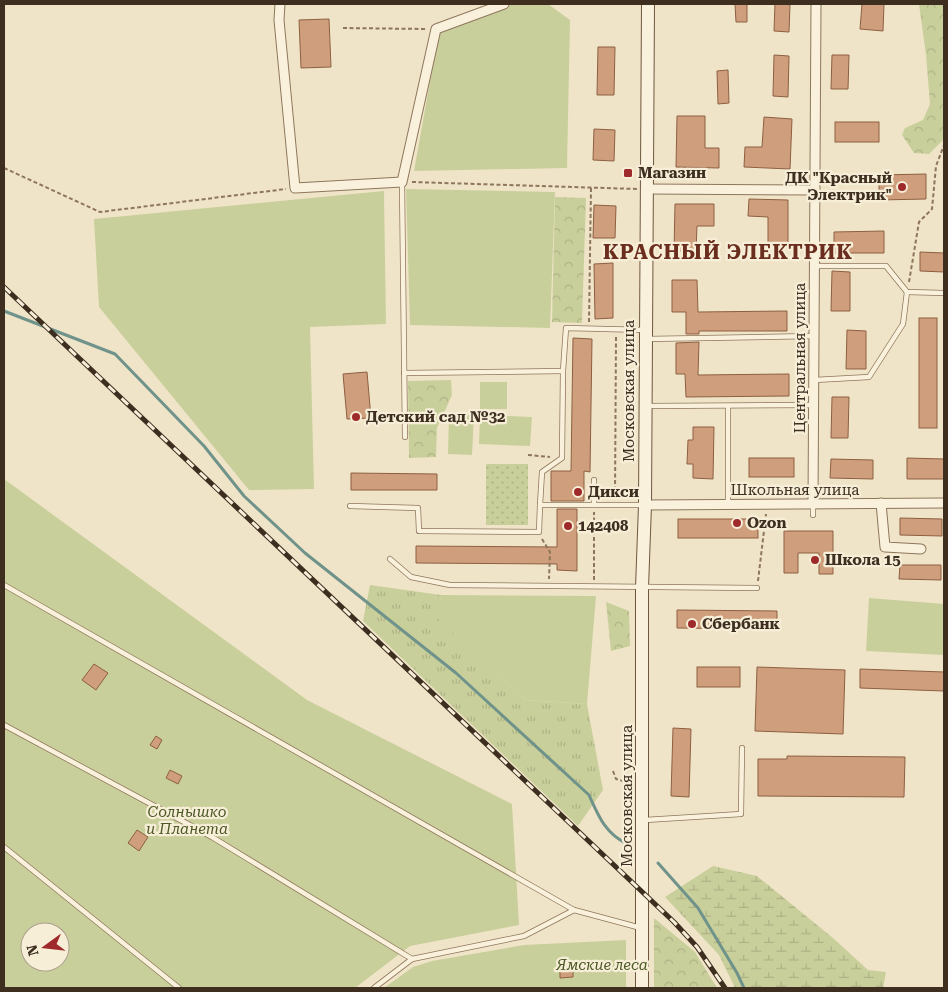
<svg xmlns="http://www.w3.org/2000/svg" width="948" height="992" viewBox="0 0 948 992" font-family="'Roboto Serif',serif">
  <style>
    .grass { fill: url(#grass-tufts) }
    .forest { fill: url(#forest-crowns) }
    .wetland { fill: url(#wetland-marsh) }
    .park { fill: url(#park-dots) }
    .garden { fill: #c9cf9b; fill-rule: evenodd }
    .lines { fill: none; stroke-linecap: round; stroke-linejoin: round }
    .stream { stroke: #6f938a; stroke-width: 3 }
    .building { fill: #cf9f7d; stroke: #8d5f41 }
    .lane-casing { stroke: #8d765c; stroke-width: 6 }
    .street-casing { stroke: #8d765c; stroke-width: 11 }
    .secondary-casing { stroke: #6f573f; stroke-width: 14 }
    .path { stroke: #8d765c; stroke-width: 2; stroke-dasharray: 4 2.5; stroke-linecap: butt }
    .lane { stroke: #faf1dc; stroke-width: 4.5 }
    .street { stroke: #faf1dc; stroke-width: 9 }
    .secondary { stroke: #faf1dc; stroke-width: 12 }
    .rail-casing { stroke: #3d2e20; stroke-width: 5 }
    .rail { stroke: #f7eed8; stroke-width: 3; stroke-dasharray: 9; stroke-linecap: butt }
    .poi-dot { fill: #9e2a2b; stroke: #f7eed8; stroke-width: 2 }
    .labels { text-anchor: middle; stroke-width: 4.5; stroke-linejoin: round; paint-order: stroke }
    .poi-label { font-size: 15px; font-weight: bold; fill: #3d2e20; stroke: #f7eed8; text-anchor: start }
    .street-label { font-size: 15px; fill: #3d2e20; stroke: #f7eed8 }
    .park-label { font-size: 15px; font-style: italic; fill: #4d5a26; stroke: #f7eed8 }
    .district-label { font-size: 20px; font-weight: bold; letter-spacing: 1px; fill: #6b2e1e; stroke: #f7eed8 }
  </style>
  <defs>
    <pattern id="grass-tufts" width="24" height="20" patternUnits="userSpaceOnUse" patternTransform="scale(1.25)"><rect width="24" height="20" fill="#c9cf9b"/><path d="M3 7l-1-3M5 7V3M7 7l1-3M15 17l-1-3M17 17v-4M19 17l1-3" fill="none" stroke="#aeb285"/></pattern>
    <pattern id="forest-crowns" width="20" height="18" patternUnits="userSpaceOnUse" patternTransform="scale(1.25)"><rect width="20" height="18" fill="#c9cf9b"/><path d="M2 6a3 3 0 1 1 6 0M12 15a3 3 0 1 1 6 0" fill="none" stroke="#aeb285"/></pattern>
    <pattern id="wetland-marsh" width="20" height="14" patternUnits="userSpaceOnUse" patternTransform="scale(1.25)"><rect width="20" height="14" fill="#c9cf9b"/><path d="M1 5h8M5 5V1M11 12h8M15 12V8" fill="none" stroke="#aeb285"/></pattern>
    <pattern id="park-dots" width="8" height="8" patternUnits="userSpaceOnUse" patternTransform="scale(1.25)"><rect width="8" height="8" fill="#c9cf9b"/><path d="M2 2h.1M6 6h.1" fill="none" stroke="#aeb285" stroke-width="1.8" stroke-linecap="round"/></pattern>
  </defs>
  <rect width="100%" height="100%" fill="#f0e4c8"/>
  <polygon class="grass" points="370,585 441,595 438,618 526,700 587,704 603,790 578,826 363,621"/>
  <g class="forest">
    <polygon points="919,4 944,4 944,139 929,154 914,153 902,135 905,128 923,120 930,104 926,55"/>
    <polygon points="555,197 586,198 582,323 552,322"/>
    <polygon points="451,380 452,395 437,428 436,457 409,458 408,381"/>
    <polygon points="606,602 629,611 630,646 611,651"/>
    <polygon points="654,918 695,952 717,988 654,988"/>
  </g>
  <polygon class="wetland" points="713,866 757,876 833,938 868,970 886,972 883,988 735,988 719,955 665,897"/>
  <rect class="park" x="486" y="464" width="42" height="61"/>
  <g class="garden">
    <polygon points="504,4 548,4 570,20 567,168 414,171 439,31"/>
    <polygon points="406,189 555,192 550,328 410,325"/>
    <polygon points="384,191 386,324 310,327 314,489 249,490 99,307 94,219"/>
    <rect x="480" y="382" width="27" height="27"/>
    <polygon points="449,414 474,415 472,455 448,454"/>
    <polygon points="480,415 532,417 530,446 479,444"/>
    <path d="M4 479 307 700 512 804 519 925 410 946 355 988H4ZM30 932H60V962H30Z"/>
    <polygon points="441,595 596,596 587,704 526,700 437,618"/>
    <polygon points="869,598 944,604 944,655 866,651"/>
    <polygon points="626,940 626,988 384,988 413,967 432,961 524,945"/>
  </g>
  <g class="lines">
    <g class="stream">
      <path d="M4 311 115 354 204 446 244 496 305 553 456 673 589 795C599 817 605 833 627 844"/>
      <polyline points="658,863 698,908 737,973 744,988"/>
    </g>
  </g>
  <g class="building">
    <polygon points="735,4 747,4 747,22 736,22"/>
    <polygon points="775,4 790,4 789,32 774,31"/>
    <polygon points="862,4 884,4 883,31 860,29"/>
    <polygon points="329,19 331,67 301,68 299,20"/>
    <polygon points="598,47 615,47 614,95 597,95"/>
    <polygon points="774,55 789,56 788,97 773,96"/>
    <polygon points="832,55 849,55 848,89 831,89"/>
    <polygon points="728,70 729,103 718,104 717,71"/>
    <polygon points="677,116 705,116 705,148 719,148 719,168 676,167"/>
    <polygon points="764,117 792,119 790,169 744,167 745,147 762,147"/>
    <rect x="835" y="122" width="44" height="20"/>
    <polygon points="594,129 615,130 614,161 593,160"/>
    <polygon points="926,174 926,199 879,200 879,175"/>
    <polygon points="749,199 788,200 788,247 768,247 768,217 748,216"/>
    <polygon points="675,204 714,204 714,226 697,226 696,251 674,251"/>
    <polygon points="594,205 616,206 615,238 593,238"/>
    <polygon points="884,231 884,253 834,253 834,232"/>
    <polygon points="920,252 944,253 944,272 920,271"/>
    <polygon points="613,263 613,318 595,319 594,264"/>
    <polygon points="832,271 850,272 850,311 831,311"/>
    <polygon points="672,280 697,280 698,312 787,311 787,331 699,331 699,334 686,334 686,312 672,312"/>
    <rect x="919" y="318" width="18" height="110"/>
    <polygon points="847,330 866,331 866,369 846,369"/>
    <polygon points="573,338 592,339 590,472 584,471 584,501 551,501 551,471 571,471"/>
    <polygon points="699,342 698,375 789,374 789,396 686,397 685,374 676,374 676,343"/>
    <polygon points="367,372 371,418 347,419 343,374"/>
    <polygon points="832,397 849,397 848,438 831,438"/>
    <polygon points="693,427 714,427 713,479 693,478 693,464 687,464 688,440 693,440"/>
    <rect x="749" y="458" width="45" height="19"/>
    <polygon points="907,458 944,459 944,479 907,479"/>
    <polygon points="831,459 873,460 873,479 830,478"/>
    <polygon points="351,473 437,474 437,490 351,490"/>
    <polygon points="557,509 577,509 577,571 557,570 557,564 416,563 416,546 557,547"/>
    <polygon points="900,518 942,519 942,536 900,535"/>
    <rect x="678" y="519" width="80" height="19"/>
    <polygon points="784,531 833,531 833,574 819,574 819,553 798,553 798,573 784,573"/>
    <polygon points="900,565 941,565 941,580 899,579"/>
    <polygon points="677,610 777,611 777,629 677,628"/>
    <polygon points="94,664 108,673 96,690 82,680"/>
    <rect x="697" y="667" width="43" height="20"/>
    <polygon points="757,667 845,670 843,734 755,731"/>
    <polygon points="860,669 944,672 944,691 860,688"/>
    <polygon points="673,728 691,729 689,797 671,796"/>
    <polygon points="156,736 162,740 157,749 150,745"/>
    <polygon points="787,756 905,757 904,797 758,796 758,759 787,759"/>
    <polygon points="170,770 182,776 178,784 166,778"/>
    <polygon points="137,830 148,837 139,851 128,843"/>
    <polygon points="560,969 573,969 573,977 560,978"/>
  </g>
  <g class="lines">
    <defs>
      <g id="lane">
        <polyline points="402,182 405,437"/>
        <polyline points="815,266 886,266 907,292 944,293"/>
        <polyline points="646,339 814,336"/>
        <polyline points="404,373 563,371"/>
        <polyline points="814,380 869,377 903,324 907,292"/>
        <polyline points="647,406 814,405"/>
        <polyline points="728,407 728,504"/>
        <polyline points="594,505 594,480"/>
        <polyline points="644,505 540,505 542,472 562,458 563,371 566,328 645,330"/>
        <polyline points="350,506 418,508 419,531 539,532 540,505"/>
        <polyline points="813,515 813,503"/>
        <polyline points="390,559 411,577 450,585 757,588"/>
        <polyline points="4,585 574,910 641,928"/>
        <polyline points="4,725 212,837 412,959"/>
        <polyline points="645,820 741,814 742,748"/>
        <polyline points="4,847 179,988"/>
        <polyline points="374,988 412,959 524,936 574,910"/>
      </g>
      <g id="street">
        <polyline points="280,4 279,20 295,188 402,182 436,29 504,4"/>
        <polyline points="647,189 815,190"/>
        <polyline points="813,503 816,4"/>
        <polyline points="881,503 885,547 921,549"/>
        <polyline points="645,505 944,503"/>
      </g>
      <polyline id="secondary" points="642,988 642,588 645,505 648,4"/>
    </defs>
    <use href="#lane" class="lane-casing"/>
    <use href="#street" class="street-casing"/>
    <use href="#secondary" class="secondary-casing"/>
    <g class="path">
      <polyline points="343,28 426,29"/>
      <polyline points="4,168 100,212 286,189"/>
      <polyline points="412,182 637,189"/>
      <polyline points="909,282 919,222 932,209 936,166 944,145"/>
      <polyline points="589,322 591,188"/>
      <polyline points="528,455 550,457"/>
      <polyline points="615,497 616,337"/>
      <polyline points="542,539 550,552 549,579"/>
      <polyline points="594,580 594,512"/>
      <polyline points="758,581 766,514"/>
      <polyline points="613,771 616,779 630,783"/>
    </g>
    <use href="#lane" class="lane"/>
    <use href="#street" class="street"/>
    <use href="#secondary" class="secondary"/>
    <defs>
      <polyline id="rail" points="4,287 674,922 697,947 725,988"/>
    </defs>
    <use href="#rail" class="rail-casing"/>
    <use href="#rail" class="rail"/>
  </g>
  <g class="poi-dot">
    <rect x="623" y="168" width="10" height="10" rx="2.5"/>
    <circle cx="902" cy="187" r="5"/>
    <circle cx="356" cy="417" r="5"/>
    <circle cx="578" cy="492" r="5"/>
    <circle cx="737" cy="523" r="5"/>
    <circle cx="568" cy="526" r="5"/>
    <circle cx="815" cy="560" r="5"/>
    <circle cx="692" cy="624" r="5"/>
  </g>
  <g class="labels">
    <g class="poi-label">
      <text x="638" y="178">Магазин</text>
      <text x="892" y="183" text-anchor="end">ДК "Красный<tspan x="892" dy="17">Электрик"</tspan></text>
      <text x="366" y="422">Детский сад №32</text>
      <text x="588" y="497">Дикси</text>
      <text x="747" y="528">Ozon</text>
      <text x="578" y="531">142408</text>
      <text x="825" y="565">Школа 15</text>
      <text x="702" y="629">Сбербанк</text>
    </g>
    <g class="street-label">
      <text transform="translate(800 358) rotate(-90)" y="5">Центральная улица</text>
      <text transform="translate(629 391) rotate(-90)" y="5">Московская улица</text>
      <text x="795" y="495">Школьная улица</text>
      <text transform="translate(627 796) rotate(-90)" y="5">Московская улица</text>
    </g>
    <g class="park-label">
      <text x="187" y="817">Солнышко<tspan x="187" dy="17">и Планета</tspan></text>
      <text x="602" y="970">Ямские леса</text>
    </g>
    <g class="district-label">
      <text x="728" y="259">КРАСНЫЙ ЭЛЕКТРИК</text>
    </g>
  </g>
  <rect width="948" height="992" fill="none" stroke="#3d2e20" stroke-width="10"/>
  <g transform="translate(45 947) rotate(255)"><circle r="24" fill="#f7eed8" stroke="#ada18e"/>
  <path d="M0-4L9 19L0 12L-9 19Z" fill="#9e2a2b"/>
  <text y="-8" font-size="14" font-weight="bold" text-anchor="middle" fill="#3d2e20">N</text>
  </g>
</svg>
